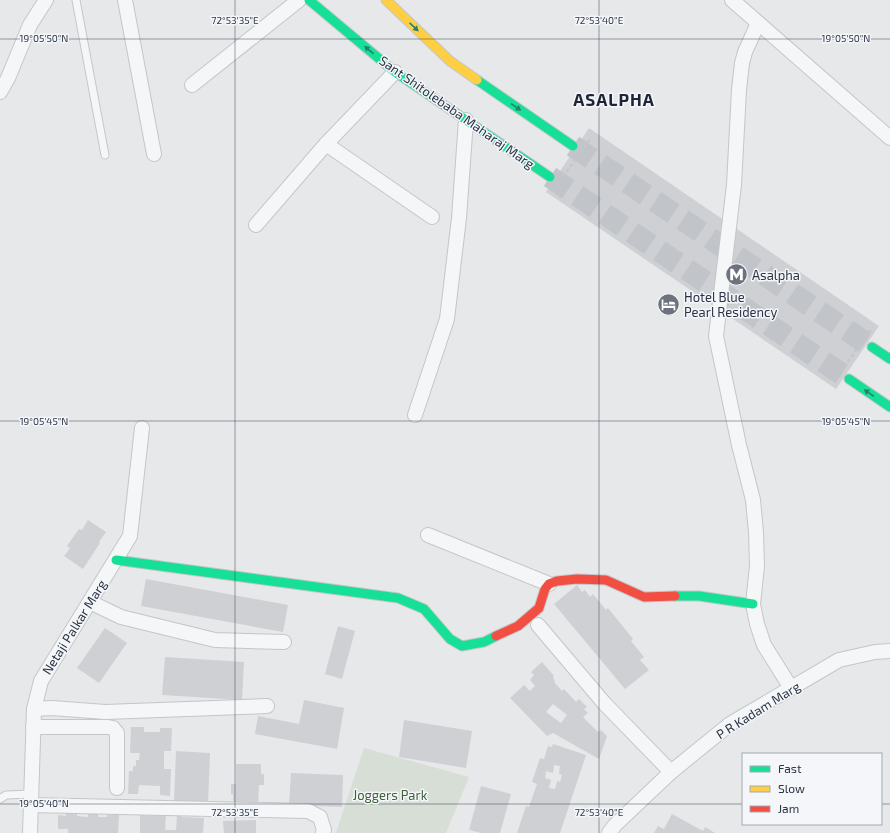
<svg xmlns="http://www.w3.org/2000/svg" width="890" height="833" viewBox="0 0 890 833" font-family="'Exo 2',sans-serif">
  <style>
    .green { fill: #d6ded6 }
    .building { fill: #ced0d3; fill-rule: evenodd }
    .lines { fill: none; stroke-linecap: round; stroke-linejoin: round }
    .primary-tunnel { stroke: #c1c4c9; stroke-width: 22; stroke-dasharray: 22 11; stroke-linecap: butt }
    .lane-casing { stroke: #c4c6c8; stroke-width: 9 }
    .street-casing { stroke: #c4c6c8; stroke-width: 16 }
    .fast-casing { stroke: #c4c6c8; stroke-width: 11 }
    .slow-casing { stroke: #c4c6c8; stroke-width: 11 }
    .jam-casing { stroke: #c4c6c8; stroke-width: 11 }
    .lane { stroke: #f5f6f7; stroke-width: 7 }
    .street { stroke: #f5f6f7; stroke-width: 14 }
    .fast { stroke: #16e098; stroke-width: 9 }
    .slow { stroke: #ffcf43; stroke-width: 9 }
    .jam { stroke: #f24e42; stroke-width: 9 }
    .path-bridge { stroke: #c5c6ca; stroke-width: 2.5; stroke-dasharray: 3 3; stroke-linecap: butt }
    .oneway { fill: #22816a }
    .ticks { fill: none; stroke: #2b3445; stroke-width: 1; stroke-opacity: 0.45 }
    .labels { text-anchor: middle; stroke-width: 3; stroke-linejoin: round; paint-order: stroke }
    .street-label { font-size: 13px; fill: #2b3445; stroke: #f4f6f9 }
    .poi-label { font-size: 13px; fill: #2b3445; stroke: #f4f6f9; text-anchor: start }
    .park-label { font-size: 13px; fill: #3f6138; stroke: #f4f6f9 }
    .district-label { font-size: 17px; font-weight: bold; letter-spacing: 1px; fill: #1d2536; stroke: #f4f6f9 }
    .ticks-label { font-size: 10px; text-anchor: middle; fill: #2b3445; stroke: #f4f6f9; stroke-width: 3; stroke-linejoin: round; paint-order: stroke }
  </style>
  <rect width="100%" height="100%" fill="#e6e8ea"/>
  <polygon class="green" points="364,748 469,777 446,833 336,833"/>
  <g class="building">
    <polygon points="589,128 879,326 836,389 546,192"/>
    <polygon points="88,520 106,532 99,542 100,543 83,569 64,556 70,548 67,546 79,529 82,530"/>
    <polygon points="146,579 288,605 283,632 141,606"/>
    <polygon points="577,585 582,592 585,590 590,597 593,594 606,610 608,608 633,639 631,641 644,657 640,660 649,670 625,689 554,604"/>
    <polygon points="338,626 355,631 342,679 325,674"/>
    <polygon points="105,628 127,643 99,683 77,668"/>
    <polygon points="165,657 244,662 242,700 162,695"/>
    <path d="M542 662 554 676 553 677 555 681 554 682 562 691 564 689 576 702 579 699 587 707 584 709 588 713 583 717 598 732 601 730 607 736 599 759 553 733 547 736 510 698 524 685 530 691 535 686 530 680 534 675 531 672ZM553 704 567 715 561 723 546 712Z"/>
    <polygon points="304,700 344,708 337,749 255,734 258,716 299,724"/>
    <polygon points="404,720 472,731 466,768 399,757"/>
    <polygon points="131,727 144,727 144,732 160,732 160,728 172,728 171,751 164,751 164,769 171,769 170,796 160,795 160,786 139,785 138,794 128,794 129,771 133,771 133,766 136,766 136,760 139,760 140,753 130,753"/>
    <path d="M553 744 586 755 560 833H517L526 806 529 807 537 784 532 782 540 758 544 759 548 746 552 747ZM554 765 560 766 559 774 562 775 560 782 557 781 555 789 549 788 551 780 545 778 546 771 553 773Z"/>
    <polygon points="176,751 210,753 208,804 174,802"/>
    <polygon points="236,764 261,764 261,774 264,774 264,785 259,785 258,805 233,804 233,794 231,794 231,784 236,784"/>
    <polygon points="291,773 343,775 342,807 289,805"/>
    <polygon points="481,786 511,794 500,833 481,833 469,830"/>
    <polygon points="88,811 98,812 98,817 107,817 107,815 119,815 118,833 68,833 68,829 58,829 58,815 66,816 66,812 77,813 77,816 88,817"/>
    <polygon points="160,814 166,814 165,830 176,830 177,815 182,815 181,817 204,818 203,833 140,833 140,815 160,816"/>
    <polygon points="672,814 703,831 705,827 715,833 654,833 658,826 664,829"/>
    <polygon points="256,820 256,833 224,833 223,821"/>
  </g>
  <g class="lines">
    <g class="primary-tunnel">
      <polyline points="573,146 872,347"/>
      <polyline points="550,177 849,379"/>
    </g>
    <defs>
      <g id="lane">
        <polyline points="76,0 105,155"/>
        <polyline points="0,799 6,795 31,794"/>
      </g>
      <g id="street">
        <polyline points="125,0 154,154"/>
        <polyline points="732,0 890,138"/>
        <polyline points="758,23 745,52 742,63 739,90 734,185 716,336 739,445 753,500 756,532 757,566 753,604 757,624 764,645 791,688"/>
        <polyline points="192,85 299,0"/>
        <polyline points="0,92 8,78 30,25 46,0"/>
        <polyline points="326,144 432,217"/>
        <polyline points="256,225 326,144 395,72"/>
        <polyline points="415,415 447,319 459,218 466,120"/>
        <polyline points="428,535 549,584"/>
        <polyline points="90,602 121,617 215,640 284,642"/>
        <polyline points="538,625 604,703 671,772"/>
        <polyline points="34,709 52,708 105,712 267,706"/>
        <polyline points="33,727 108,727 113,728 117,733 117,788"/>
        <polyline points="30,805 308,811 320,817 324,830 323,833"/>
        <polyline points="30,833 34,709 41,681 130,536 142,428"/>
        <polyline points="609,833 615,825 671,772 730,724 839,660 875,652 890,651"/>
      </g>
      <g id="fast">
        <polyline points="309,0 395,72 550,177"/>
        <polyline points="477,80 573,146"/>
        <polyline points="872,347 890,359"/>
        <polyline points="849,379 890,407"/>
        <polyline points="116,560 398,598 424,609 450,639 462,646 484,642 496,636"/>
        <polyline points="675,596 699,596 753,604"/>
      </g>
      <polyline id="slow" points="386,0 450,61 477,80"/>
      <polyline id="jam" points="496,636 518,626 539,608 545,589 549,584 557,581 577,579 606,580 644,597 675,596"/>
    </defs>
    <use href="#lane" class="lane-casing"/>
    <use href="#street" class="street-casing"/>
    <use href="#fast" class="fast-casing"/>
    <use href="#slow" class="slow-casing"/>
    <use href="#jam" class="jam-casing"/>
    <use href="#lane" class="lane"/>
    <use href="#street" class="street"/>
    <use href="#fast" class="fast"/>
    <use href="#slow" class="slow"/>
    <use href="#jam" class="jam"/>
    <g class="path-bridge">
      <polyline points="553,191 590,139"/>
      <polyline points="834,381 873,327"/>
    </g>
  </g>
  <defs><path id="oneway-solid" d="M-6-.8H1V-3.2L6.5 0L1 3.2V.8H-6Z"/></defs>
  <g class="oneway">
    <use href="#oneway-solid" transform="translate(414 27) rotate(43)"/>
    <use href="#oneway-solid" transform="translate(369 50) rotate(-140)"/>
    <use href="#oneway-solid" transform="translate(516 107) rotate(35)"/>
    <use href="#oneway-solid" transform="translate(869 393) rotate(-146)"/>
  </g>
  <path class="ticks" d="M235 0V833M599 0V833M0 39H890M0 421H890M0 804H743M881 804H890"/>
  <defs>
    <symbol id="metro-disc" viewBox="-11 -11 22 22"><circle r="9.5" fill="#6c737f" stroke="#f4f6f9"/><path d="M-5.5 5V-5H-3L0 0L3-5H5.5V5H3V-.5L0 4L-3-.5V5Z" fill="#fff"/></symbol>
    <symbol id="hotel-disc" viewBox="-11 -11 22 22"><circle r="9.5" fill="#6c737f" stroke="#f4f6f9"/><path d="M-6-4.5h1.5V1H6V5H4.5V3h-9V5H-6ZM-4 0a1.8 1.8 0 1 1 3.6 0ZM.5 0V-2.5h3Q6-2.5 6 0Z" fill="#fff"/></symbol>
  </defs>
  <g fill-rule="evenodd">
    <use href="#metro-disc" x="724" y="262" width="25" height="25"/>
    <use href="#hotel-disc" x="656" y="292" width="25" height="25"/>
  </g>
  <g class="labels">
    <g class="street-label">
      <text transform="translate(457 112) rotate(35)" y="5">Sant Shitolebaba Maharaj Marg</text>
      <text transform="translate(74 627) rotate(-58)" y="5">Netaji Palkar Marg</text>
      <text transform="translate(758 710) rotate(-32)" y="5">P R Kadam Marg</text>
    </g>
    <g class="poi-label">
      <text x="752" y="280">Asalpha</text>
      <text x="684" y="302">Hotel Blue<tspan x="684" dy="15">Pearl Residency</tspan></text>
    </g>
    <g class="park-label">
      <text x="390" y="800">Joggers Park</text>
    </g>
    <g class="district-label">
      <text x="614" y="106">ASALPHA</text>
    </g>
  </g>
  <g class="ticks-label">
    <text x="235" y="24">72°53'35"E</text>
    <text x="599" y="24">72°53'40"E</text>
    <text x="44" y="42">19°05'50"N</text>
    <text x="846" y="42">19°05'50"N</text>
    <text x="44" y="425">19°05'45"N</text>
    <text x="846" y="425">19°05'45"N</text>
    <text x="44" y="807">19°05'40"N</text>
    <text x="235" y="816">72°53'35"E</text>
    <text x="599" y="816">72°53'40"E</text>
  </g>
  <rect x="742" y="753" width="140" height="72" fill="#f4f6f9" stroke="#a4a8b1"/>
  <rect x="750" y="766" width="20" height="6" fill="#16e098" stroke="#a4a8b1"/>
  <text x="778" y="773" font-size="12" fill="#2b3445">Fast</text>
  <rect x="750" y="786" width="20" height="6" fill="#ffcf43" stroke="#a4a8b1"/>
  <text x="778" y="793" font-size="12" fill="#2b3445">Slow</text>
  <rect x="750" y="806" width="20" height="6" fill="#f24e42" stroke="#a4a8b1"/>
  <text x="778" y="813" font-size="12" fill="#2b3445">Jam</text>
</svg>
